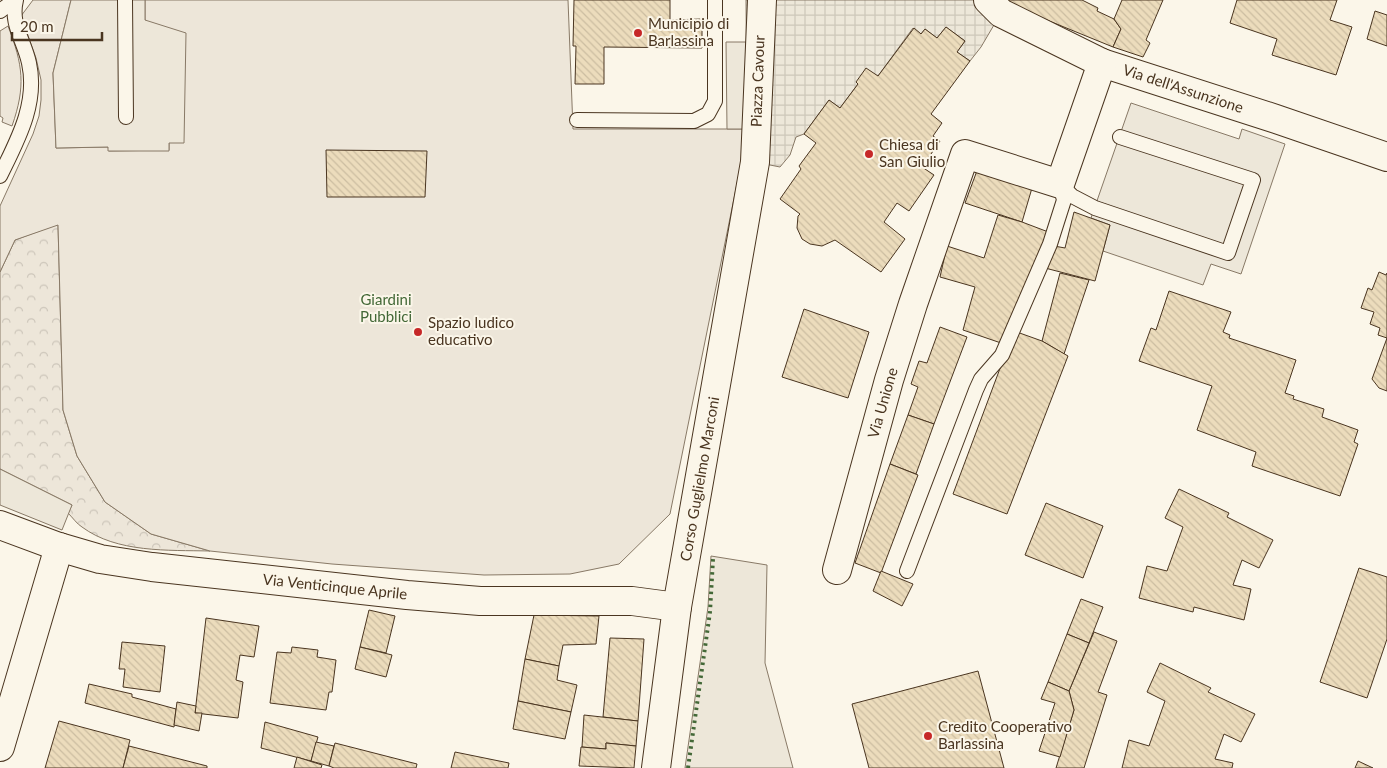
<svg xmlns="http://www.w3.org/2000/svg" width="1387" height="768" viewBox="0 0 1387 768" font-family="Lato,sans-serif">
  <style>
    .forest { fill: url(#forest-crowns); stroke: #887966 }
    .garden { fill: #ede6d9; stroke: #887966 }
    .parking { fill: #ede7d9; stroke: #887966 }
    .plaza { fill: url(#plaza-grid); stroke: #887966 }
    .building { fill: url(#building-back-hatch); stroke: #4a3520 }
    .lines { fill: none; stroke-linecap: round; stroke-linejoin: round }
    .service-casing { stroke: #4a3520; stroke-width: 16 }
    .minor-casing { stroke: #4a3520; stroke-width: 30 }
    .tertiary-casing { stroke: #4a3520; stroke-width: 30 }
    .service { stroke: #fbf6e9; stroke-width: 14 }
    .minor { stroke: #fbf6e9; stroke-width: 28 }
    .tertiary { stroke: #fbf6e9; stroke-width: 28 }
    .hedge { stroke: #436837; stroke-width: 4; stroke-dasharray: 2.5 4; stroke-linecap: butt }
    .poi-dot { fill: #c62828; stroke: #fbf6e9; stroke-width: 2 }
    .labels { text-anchor: middle; stroke-width: 4; stroke-linejoin: round; paint-order: stroke }
    .poi-label { font-size: 15px; fill: #4a3520; stroke: #fbf6e9; text-anchor: start }
    .street-label { font-size: 15px; fill: #4a3520; stroke: #fbf6e9 }
    .park-label { font-size: 15px; fill: #436837; stroke: #fbf6e9 }
  </style>
  <defs>
    <pattern id="forest-crowns" width="20" height="18" patternUnits="userSpaceOnUse" patternTransform="scale(1.25)"><rect width="20" height="18" fill="#ede6d9"/><path d="M2 6a3 3 0 1 1 6 0M12 15a3 3 0 1 1 6 0" fill="none" stroke="#cdc6ba"/></pattern>
    <pattern id="plaza-grid" width="8" height="8" patternUnits="userSpaceOnUse" patternTransform="scale(1.25)"><rect width="8" height="8" fill="#ede7d9"/><path d="M0 4h8M4 0v8" fill="none" stroke="#cdc7ba"/></pattern>
    <pattern id="building-back-hatch" width="6" height="6" patternUnits="userSpaceOnUse" patternTransform="scale(1.25)"><rect width="6" height="6" fill="#ecdcbc"/><path d="M-1 5l2 2M0 0l6 6M5-1l2 2" fill="none" stroke="#ccbda1"/></pattern>
  </defs>
  <rect width="100%" height="100%" fill="#fbf6e9"/>
  <path class="forest" d="M58 224 63 410 77 456 105 502 151 534 210 551C168 550 117 553 82 527 77 524 73 518 68 513L72 505 0 469V272L15 240Z"/>
  <g class="garden">
    <polygon points="33,0 71,0 53,73 56,148 108,147 109,151 169,150 169,143 145,20 145,0 568,0 573,129 747,129 742,159 670,514 619,564 570,574 484,575 332,564 210,551 151,534 105,502 77,456 63,410 58,225 15,240 0,272 0,206 33,134 39,116 41,100 41,80 36,58 21,16"/>
    <path d="M8 26C23 65 26 86 12 126L2 122 3 118 0 116V31Z"/>
  </g>
  <g class="parking">
    <polygon points="71,0 145,0 145,20 186,33 184,143 169,143 169,151 108,151 108,147 56,148 53,73"/>
    <polygon points="726,42 746,42 747,129 727,129"/>
    <polygon points="1131,103 1239,139 1242,129 1285,144 1241,274 1211,264 1203,285 1103,251 1110,225 1091,218"/>
    <polygon points="0,469 72,505 62,530 0,505"/>
    <polygon points="711,556 767,565 765,663 793,768 685,768 708,607"/>
  </g>
  <polygon class="plaza" points="746,0 1005,0 1001,13 981,47 970,61 957,52 965,41 946,27 937,38 925,29 921,34 913,28 878,76 858,84 840,108 829,100 804,134 796,137 790,155 780,167 755,162 747,129"/>
  <g class="building">
    <polygon points="574,0 670,0 670,20 702,19 702,48 604,47 604,84 575,84 576,46 573,46"/>
    <polygon points="1006,0 1082,0 1098,8 1097,11 1114,19 1121,29 1113,47 1005,3"/>
    <polygon points="1122,0 1163,0 1146,40 1150,43 1143,57 1113,47 1121,29 1114,19"/>
    <polygon points="1237,0 1337,0 1330,20 1352,27 1336,75 1272,55 1277,39 1230,23"/>
    <polygon points="1375,11 1387,15 1387,46 1367,39"/>
    <polygon points="946,27 965,41 957,52 970,61 931,114 942,123 933,136 940,141 922,167 934,175 909,211 897,203 884,222 905,239 881,272 835,240 822,246 810,244 802,239 797,228 798,216 800,214 780,199 801,169 799,166 816,143 804,134 829,100 840,108 858,84 856,82 866,68 878,76 914,28 921,34 925,29 937,38"/>
    <polygon points="326,150 427,151 425,197 327,197"/>
    <polygon points="978,168 1032,188 1022,222 965,203"/>
    <polygon points="1074,212 1110,225 1095,281 1045,268 1054,246 1065,248"/>
    <polygon points="998,215 1022,222 1051,233 1004,344 963,330 975,287 940,277 947,246 984,258"/>
    <polygon points="1379,272 1386,275 1387,273 1387,391 1379,388 1372,379 1387,338 1378,335 1380,328 1370,324 1374,312 1361,308 1368,288 1372,290"/>
    <polygon points="1060,273 1089,280 1064,354 1042,341"/>
    <polygon points="1169,291 1231,312 1223,332 1230,335 1229,338 1296,360 1285,393 1294,396 1293,399 1324,409 1322,417 1358,430 1354,442 1358,444 1340,496 1252,466 1256,452 1197,430 1212,386 1139,361 1151,328 1156,330"/>
    <polygon points="804,309 869,332 848,398 782,377"/>
    <polygon points="940,327 967,337 934,424 908,415 918,387 911,384 919,361 927,363"/>
    <polygon points="1014,331 1042,341 1068,356 1007,514 953,494"/>
    <polygon points="908,415 934,424 916,474 890,464"/>
    <polygon points="890,464 918,475 881,573 855,563"/>
    <polygon points="1179,489 1229,513 1227,517 1273,540 1259,568 1242,560 1233,585 1251,589 1244,620 1194,607 1193,612 1139,598 1147,566 1167,571 1183,527 1165,518"/>
    <polygon points="1046,503 1103,526 1083,578 1025,555"/>
    <polygon points="1359,568 1387,577 1387,639 1367,698 1320,682"/>
    <polygon points="881,571 913,584 902,606 873,591"/>
    <polygon points="1081,599 1103,607 1089,643 1067,634"/>
    <polygon points="369,610 395,616 386,653 360,647"/>
    <polygon points="534,615 599,616 596,644 563,645 559,666 525,659"/>
    <polygon points="206,618 259,626 254,657 240,655 236,680 243,682 238,718 195,713"/>
    <polygon points="1094,632 1117,641 1098,692 1107,695 1084,768 1056,768 1074,710 1069,691"/>
    <polygon points="1067,634 1089,643 1069,691 1048,682"/>
    <polygon points="610,638 644,639 638,721 603,717"/>
    <polygon points="122,642 165,646 160,692 123,687 125,669 119,669"/>
    <polygon points="292,647 318,650 317,657 336,660 332,692 329,692 326,710 270,703 277,652 291,653"/>
    <polygon points="360,647 392,655 386,677 355,669"/>
    <polygon points="525,659 559,666 557,680 577,685 571,712 518,701"/>
    <polygon points="1160,663 1211,688 1208,692 1255,714 1241,742 1224,734 1215,759 1233,763 1232,768 1122,768 1129,740 1149,746 1165,701 1147,692"/>
    <polygon points="978,671 1004,768 869,768 852,704"/>
    <polygon points="1048,682 1069,691 1074,710 1060,757 1039,751 1055,703 1041,699"/>
    <polygon points="89,684 132,694 132,697 176,709 174,727 85,703"/>
    <polygon points="518,701 571,712 565,739 513,729"/>
    <polygon points="177,702 196,706 195,713 202,713 199,731 174,725"/>
    <polygon points="584,715 638,721 636,746 606,743 606,749 582,747"/>
    <polygon points="59,721 130,740 123,768 45,768"/>
    <polygon points="265,722 318,737 311,761 261,748"/>
    <polygon points="316,742 334,746 329,766 311,761"/>
    <polygon points="335,743 417,764 416,768 334,768 329,766"/>
    <polygon points="606,743 636,746 634,768 579,766 581,747 606,749"/>
    <polygon points="129,746 207,766 207,768 123,768"/>
    <polygon points="455,752 509,763 508,768 451,768"/>
    <polygon points="297,757 322,765 321,768 294,768"/>
    <polygon points="1358,761 1373,768 1355,768"/>
  </g>
  <g class="lines">
    <defs>
      <g id="service">
        <polyline points="125,0 126,117"/>
        <polyline points="0,11 15,0"/>
        <polyline points="577,120 694,121 708,114 715,101 715,0"/>
        <path d="M0 176C17 141 38 104 29 63 24 40 10 24 16 0"/>
        <polyline points="907,571 976,390 981,379 1002,355 1050,244 1064,200 1060,184 1072,196 1095,208 1228,253 1253,180 1120,137"/>
      </g>
      <g id="minor">
        <polyline points="988,0 1001,13 1102,63 1276,119 1387,157"/>
        <polyline points="0,525 59,547 100,559 152,567 407,595 480,601 632,601 677,607"/>
        <polyline points="837,570 889,380 913,304 965,154 1060,184 1102,63"/>
        <polyline points="0,747 59,547"/>
      </g>
      <polyline id="tertiary" points="656,768 677,607 755,162 762,0"/>
    </defs>
    <use href="#service" class="service-casing"/>
    <use href="#minor" class="minor-casing"/>
    <use href="#tertiary" class="tertiary-casing"/>
    <use href="#service" class="service"/>
    <use href="#minor" class="minor"/>
    <use href="#tertiary" class="tertiary"/>
    <polyline class="hedge" points="688,768 710,612 713,559"/>
  </g>
  <g class="poi-dot">
    <circle cx="638" cy="33" r="5"/>
    <circle cx="869" cy="154" r="5"/>
    <circle cx="418" cy="332" r="5"/>
    <circle cx="928" cy="736" r="5"/>
  </g>
  <g class="labels">
    <g class="poi-label">
      <text x="648" y="29">Municipio di<tspan x="648" dy="17">Barlassina</tspan></text>
      <text x="879" y="150">Chiesa di<tspan x="879" dy="17">San Giulio</tspan></text>
      <text x="428" y="328">Spazio ludico<tspan x="428" dy="17">educativo</tspan></text>
      <text x="938" y="732">Credito Cooperativo<tspan x="938" dy="17">Barlassina</tspan></text>
    </g>
    <g class="street-label">
      <text transform="translate(758 81) rotate(-88)" y="5">Piazza Cavour</text>
      <text transform="translate(1183 89) rotate(18)" y="5">Via dell'Assunzione</text>
      <text transform="translate(883 403) rotate(-74)" y="5">Via Unione</text>
      <text transform="translate(700 479) rotate(-80)" y="5">Corso Guglielmo Marconi</text>
      <text transform="translate(335 587) rotate(6)" y="5">Via Venticinque Aprile</text>
    </g>
    <g class="park-label">
      <text x="386" y="305">Giardini<tspan x="386" dy="17">Pubblici</tspan></text>
    </g>
  </g>
  <path d="M12 32v8h90v-8" fill="none" stroke="#4a3520" stroke-width="2.5"/>
  <text x="20" y="32" font-size="15" fill="#4a3520" stroke="#fbf6e9" stroke-width="4" paint-order="stroke">20 m</text>
</svg>
